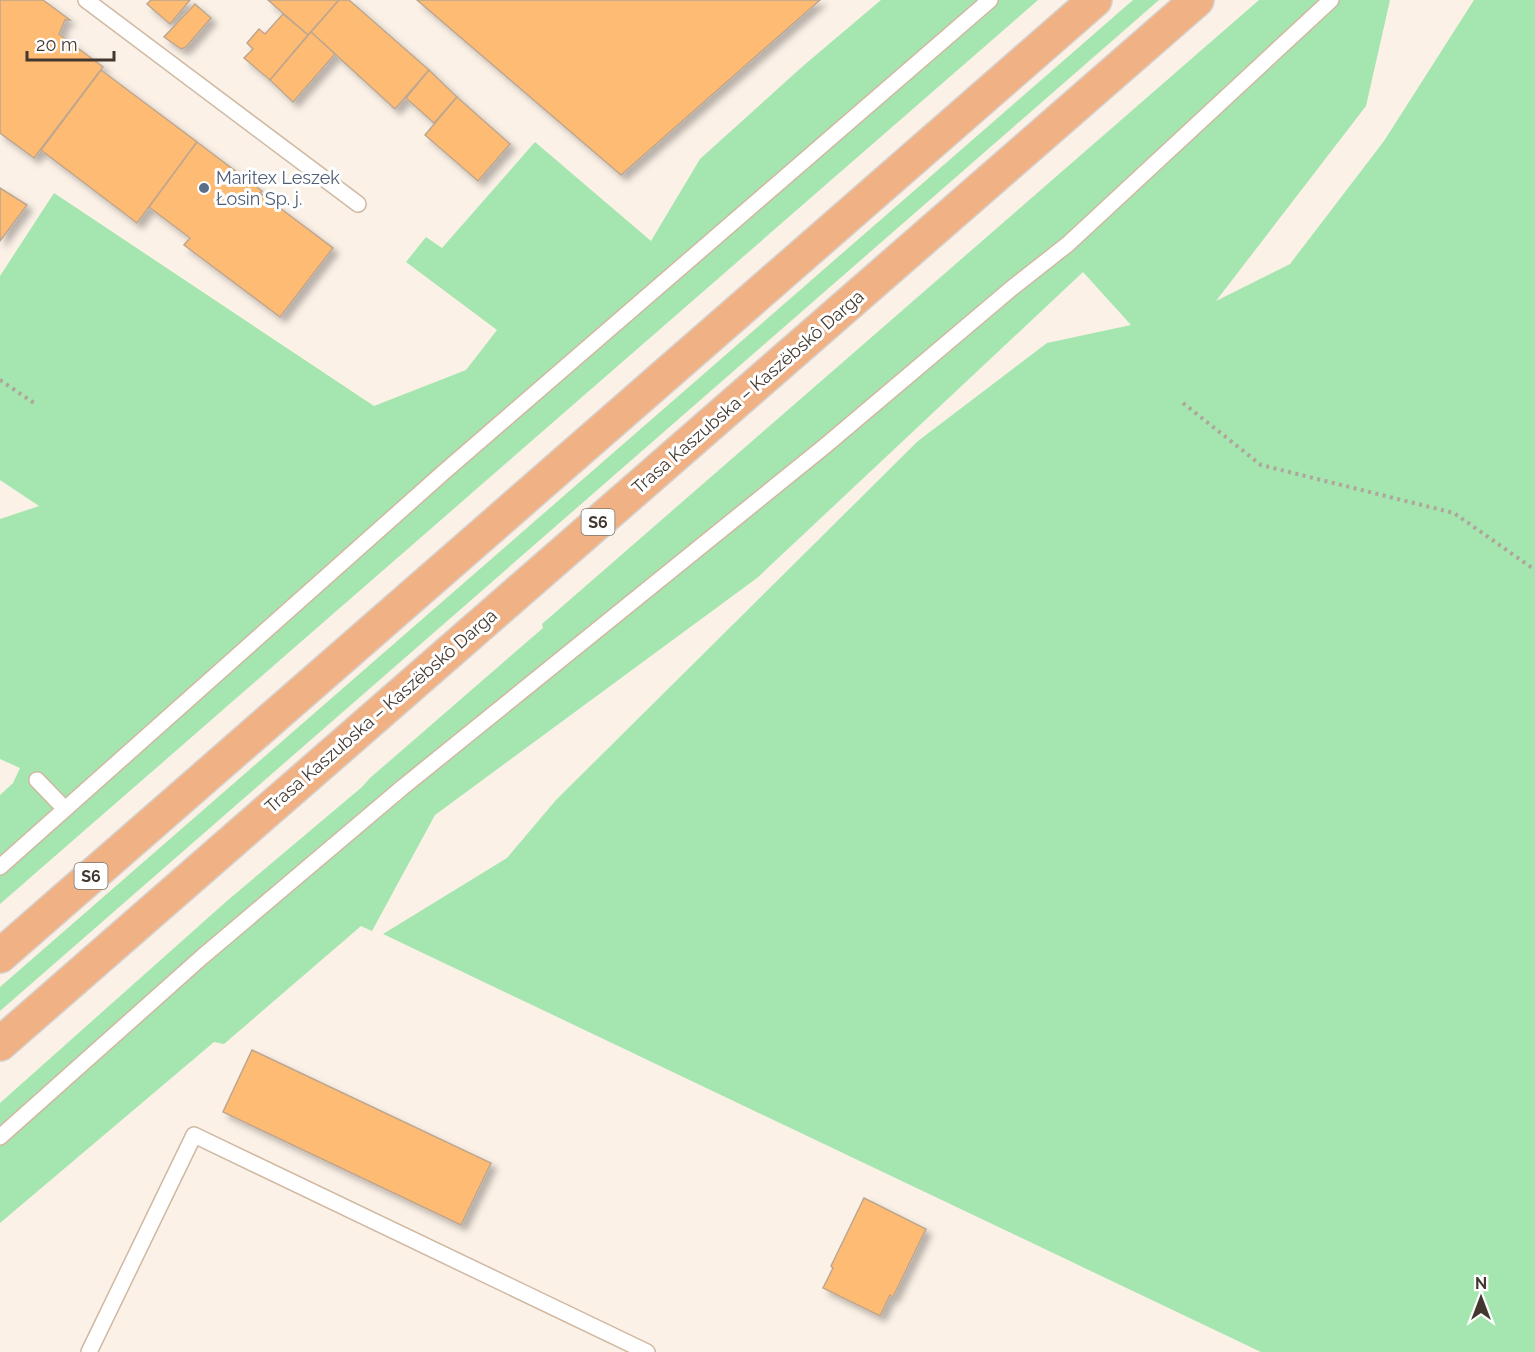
<svg xmlns="http://www.w3.org/2000/svg" width="1535" height="1352" viewBox="0 0 1535 1352" font-family="Raleway,sans-serif">
  <style>
    .green { fill: #a5e5b0 }
    .building { fill: #febb73; stroke: #bea68f; stroke-width: 1.5; filter: url(#shadow) }
    .lines { fill: none; stroke-linecap: round; stroke-linejoin: round }
    .service-casing { stroke: #d0b8a1; stroke-width: 18 }
    .motorway-casing { stroke: #d5d3d1; stroke-width: 36 }
    .path { stroke: #afa59b; stroke-width: 4; stroke-dasharray: 3 4.5; stroke-linecap: butt }
    .service { stroke: #fff; stroke-width: 15 }
    .motorway { stroke: #f0b285; stroke-width: 33 }
    .service-dot { fill: #5c6f8a; stroke: #fff; stroke-width: 2 }
    .labels { text-anchor: middle; stroke-width: 6; stroke-linejoin: round; paint-order: stroke }
    .shield { fill: #fff; stroke: #7b746d; stroke-width: 1.5 }
    .shield-label { font-size: 16px; font-weight: bold; fill: #42382f }
    .service-label { font-size: 18px; fill: #4e5e75; stroke: #fff; text-anchor: start }
    .street-label { font-size: 18px; fill: #42382f; stroke: #fff }
  </style>
  <defs>
    <filter id="shadow"><feDropShadow dx="5.5" dy="5.5" stdDeviation="3" flood-color="#0004"/></filter>
  </defs>
  <rect width="100%" height="100%" fill="#fbf1e7"/>
  <g class="green">
    <polygon points="881,0 1038,0 0,904 0,795 13,783 20,768 0,759 0,519 39,506 0,480 0,276 54,193 374,406 466,370 497,330 406,262 426,237 442,248 535,142 651,241 700,159 803,66"/>
    <polygon points="1133,0 1159,0 0,1011 0,987"/>
    <polygon points="1259,0 1390,0 1366,106 1216,301 1290,264 1384,141 1474,0 1535,0 1535,1352 1261,1352 383,934 507,858 556,800 918,441 1047,343 1131,325 1083,272 757,578 435,815 372,931 361,926 224,1044 214,1042 0,1223 0,1103 228,900 362,787 370,778 543,628 542,624"/>
  </g>
  <g class="building">
    <polygon points="0,0 43,0 70,20 65,20 59,34 103,67 34,158 0,133"/>
    <polygon points="151,0 190,0 170,24 147,4"/>
    <polygon points="268,0 339,0 308,35"/>
    <polygon points="339,0 349,0 429,70 395,109 311,32"/>
    <polygon points="417,0 820,0 621,175"/>
    <polygon points="195,4 211,18 186,47 181,49 164,37"/>
    <polygon points="283,14 308,35 270,80 244,58 253,49 247,43 259,29 265,34"/>
    <polygon points="311,32 335,54 293,102 270,80"/>
    <polygon points="101,70 197,142 137,223 41,150"/>
    <polygon points="429,70 457,97 434,123 406,98"/>
    <polygon points="457,97 510,144 478,181 425,135"/>
    <polygon points="197,142 262,191 260,193 333,248 280,317 184,245 190,238 149,207"/>
    <polygon points="0,188 27,205 0,241"/>
    <polygon points="252,1050 491,1163 461,1225 223,1112"/>
    <polygon points="864,1198 926,1229 893,1297 890,1295 880,1316 823,1288 833,1268 831,1266"/>
  </g>
  <g class="lines">
    <defs>
      <g id="service">
        <polyline points="86,0 358,204"/>
        <polyline points="37,780 65,809"/>
        <polyline points="0,867 444,472 990,0"/>
        <polyline points="0,1137 202,957 403,787 825,446 1012,288 1068,244 1331,0"/>
        <polyline points="89,1352 194,1135 647,1352"/>
      </g>
      <g id="motorway">
        <polyline points="0,956 1095,0"/>
        <polyline points="0,1044 1197,0"/>
      </g>
    </defs>
    <use href="#service" class="service-casing"/>
    <use href="#motorway" class="motorway-casing"/>
    <g class="path">
      <polyline points="0,380 34,403"/>
      <polyline points="1183,403 1261,465 1454,513 1535,570"/>
    </g>
    <use href="#service" class="service"/>
    <use href="#motorway" class="motorway"/>
  </g>
  <circle class="service-dot" cx="204" cy="188" r="6"/>
  <g class="labels">
    <g class="shield">
      <rect x="581.5" y="509" width="33" height="26" rx="4.5"/>
      <rect x="74.5" y="863" width="33" height="26" rx="4.5"/>
    </g>
    <g class="shield-label">
      <text x="598" y="528">S6</text>
      <text x="91" y="882">S6</text>
    </g>
    <g class="service-label">
      <text x="216" y="184">Maritex Leszek<tspan x="216" dy="21">Łosin Sp. j.</tspan></text>
    </g>
    <g class="street-label">
      <text transform="translate(748 392) rotate(-41)" y="6">Trasa Kaszubska – Kaszëbskô Darga</text>
      <text transform="translate(381 711) rotate(-41)" y="6">Trasa Kaszubska – Kaszëbskô Darga</text>
    </g>
  </g>
  <g transform="translate(1481 1298)" stroke="#ffffff" stroke-width="4.5" paint-order="stroke">
  <path d="M0-4.5L10 22L0 15L-10 22Z" fill="#42382f"/>
  <text y="-9" font-size="16" font-weight="bold" text-anchor="middle" fill="#42382f">N</text>
  </g>
  <path d="M27 51v9h87v-9" fill="none" stroke="#42382f" stroke-width="3"/>
  <text x="36" y="51" font-size="18" fill="#42382f" stroke="#ffffff" stroke-width="4.5" paint-order="stroke">20 m</text>
</svg>
